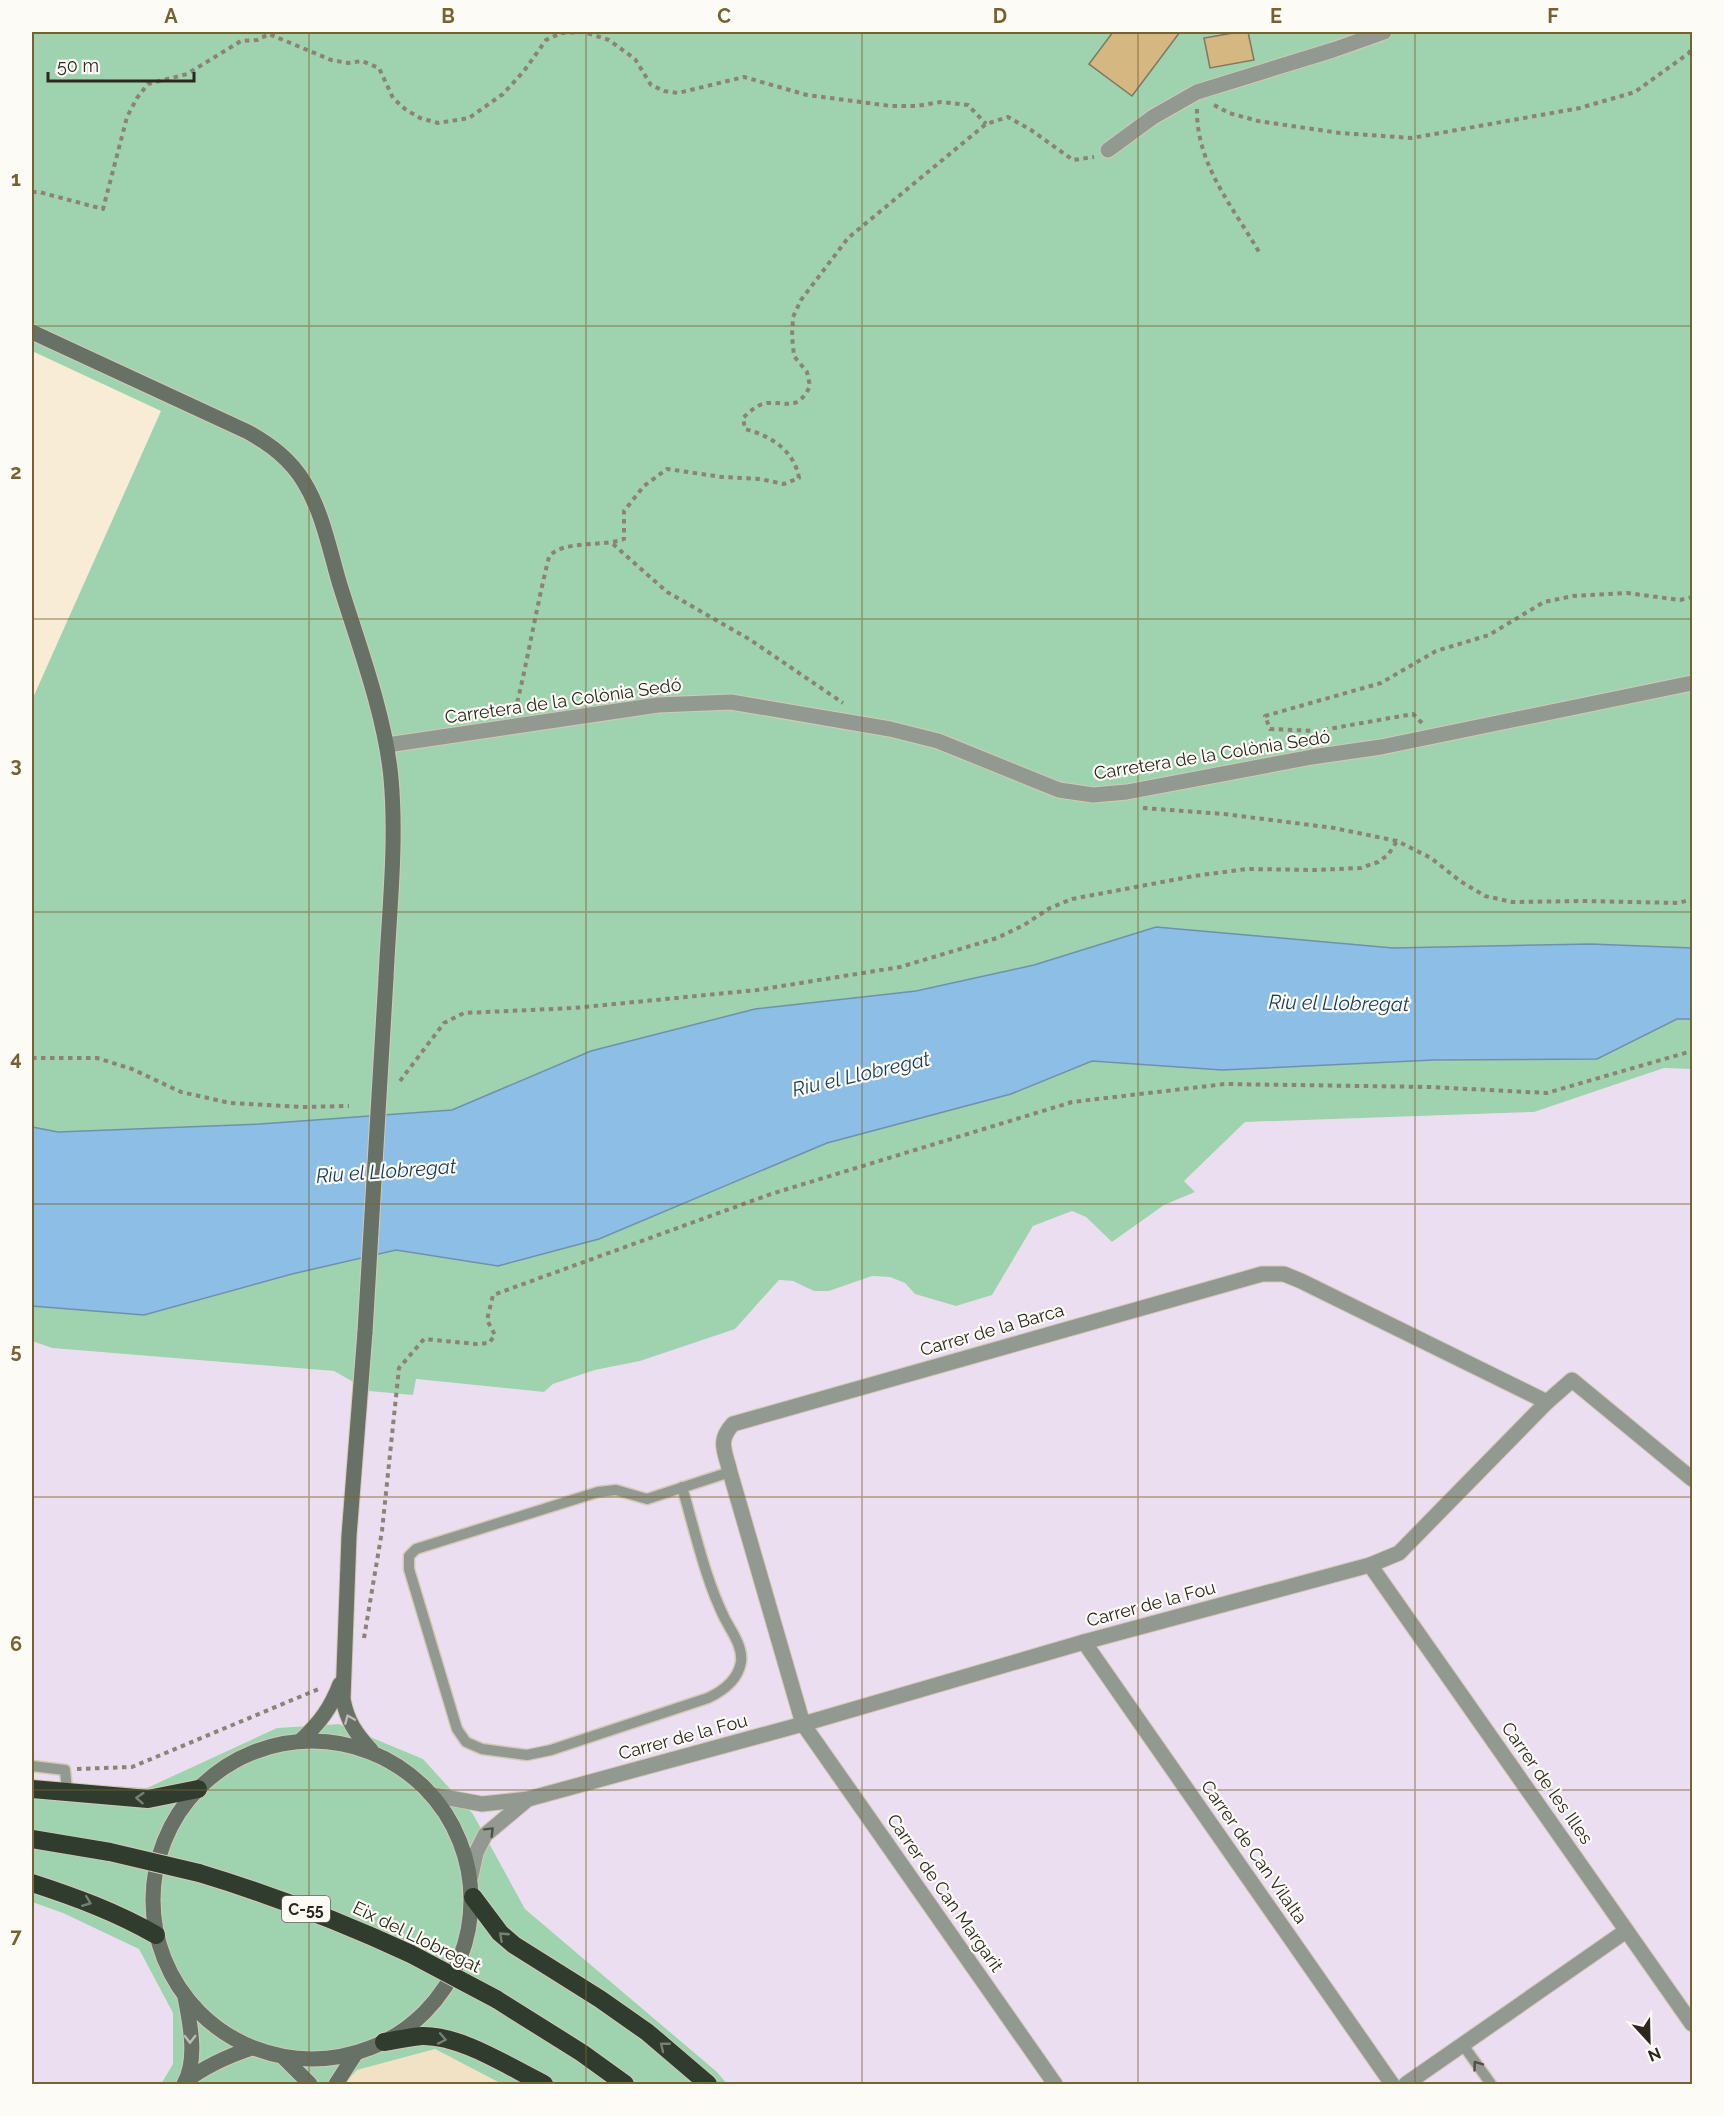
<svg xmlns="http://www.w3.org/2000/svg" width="1724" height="2116" viewBox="0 0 1724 2116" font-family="Raleway,sans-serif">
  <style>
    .built { fill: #f1e2c5 }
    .industrial { fill: #ecdef1 }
    .green { fill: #9fd3af }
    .water { fill: #8cbee6; stroke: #6f91ab; stroke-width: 1.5 }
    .building { fill: #d4b781; stroke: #807663; stroke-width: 1.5 }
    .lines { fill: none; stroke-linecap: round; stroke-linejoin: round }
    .lane-casing { stroke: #d3c9b6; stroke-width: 13 }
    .street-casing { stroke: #d3c9b6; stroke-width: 17 }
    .secondary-casing { stroke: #d3c9b6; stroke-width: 17 }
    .highway-casing { stroke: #d3c9b6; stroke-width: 20 }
    .path { stroke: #8b8375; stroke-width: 4; stroke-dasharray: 4.5 4.5; stroke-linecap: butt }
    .lane { stroke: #929991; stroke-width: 10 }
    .street { stroke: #929991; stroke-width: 15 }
    .secondary { stroke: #677165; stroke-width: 15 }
    .highway { stroke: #303c2d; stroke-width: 18 }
    .secondary-bridge-casing { stroke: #d3c9b6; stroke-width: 17; stroke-linecap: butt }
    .highway-bridge-casing { stroke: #d3c9b6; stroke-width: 20; stroke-linecap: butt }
    .secondary-bridge { stroke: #677165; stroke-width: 15 }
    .highway-bridge { stroke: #303c2d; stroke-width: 18 }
    .oneway { stroke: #babdb5 }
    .oneway2 { stroke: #787f73 }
    .oneway3 { stroke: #505048 }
    .grid { fill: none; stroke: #766231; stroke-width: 1.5; stroke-opacity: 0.55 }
    .labels { text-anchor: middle; stroke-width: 4.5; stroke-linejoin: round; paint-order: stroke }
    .shield { fill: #fdfbf6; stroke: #6b6760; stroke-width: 1.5 }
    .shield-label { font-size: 16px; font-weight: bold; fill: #2c2820 }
    .street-label { font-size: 18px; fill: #2c2820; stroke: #fdfbf6 }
    .water-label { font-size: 20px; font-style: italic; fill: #173d59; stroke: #fdfbf6 }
    .neatline { fill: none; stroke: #766231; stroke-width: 2 }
    .grid-label { font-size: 20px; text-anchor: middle; font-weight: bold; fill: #766231 }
  </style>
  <rect width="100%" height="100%" fill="#f8ecd7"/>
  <polygon class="built" points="435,2049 502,2084 344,2084 357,2070"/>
  <g class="industrial">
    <polygon points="1664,1068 1692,1069 1692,2084 727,2084 717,2072 525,1909 473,1814 423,1759 339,1724 277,1728 147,1788 32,1781 32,1341 52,1348 334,1371 369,1391 415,1379 544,1392 553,1384 595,1370 640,1361 754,1309 779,1280 793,1281 814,1291 829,1291 872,1276 890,1277 905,1283 915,1294 992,1295 1033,1226 1072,1211 1086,1217 1113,1242 1164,1205 1194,1192 1184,1181 1245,1122 1534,1112"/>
    <polygon points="32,1902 63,1913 139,1948 173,2013 173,2064 161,2084 32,2084"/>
  </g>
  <g class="green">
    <polygon points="32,32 1692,32 1692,948 1591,944 1393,948 1034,965 916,991 755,1009 591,1051 452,1110 260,1124 58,1132 32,1127 32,700 161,411 32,351"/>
    <polygon points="1677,1019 1692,1019 1692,1069 1664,1068 1534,1112 1245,1122 1184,1181 1195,1192 1164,1205 1112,1242 1086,1217 1072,1211 1033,1226 992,1295 956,1306 915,1294 905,1283 890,1277 872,1276 829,1291 814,1291 793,1281 779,1280 735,1329 640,1361 595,1370 553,1384 544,1392 416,1379 413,1395 369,1391 334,1371 52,1348 32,1341 32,1306 144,1315 292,1274 396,1250 498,1266 600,1239 827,1143 1011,1094 1092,1061 1222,1070 1434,1060 1597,1059"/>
    <polygon points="339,1724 423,1759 473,1814 525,1909 717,2072 727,2084 502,2084 435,2049 357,2070 344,2084 161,2084 173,2064 173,2013 139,1949 63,1913 32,1902 32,1781 147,1788 277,1728"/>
  </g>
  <polygon class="water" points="1156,927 1393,948 1591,944 1692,948 1692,1019 1677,1019 1597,1059 1434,1060 1222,1070 1092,1061 1011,1094 827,1143 599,1239 498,1266 396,1250 292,1274 144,1315 32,1306 32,1127 58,1132 260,1124 452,1110 591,1051 755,1009 916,991 1034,965"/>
  <g class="building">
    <polygon points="1113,32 1180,32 1132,96 1089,64"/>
    <polygon points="1239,32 1248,32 1254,60 1210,68 1204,38"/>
  </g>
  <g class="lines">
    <defs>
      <g id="lane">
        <path d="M682 1487C695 1531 705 1579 725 1619 732 1632 743 1647 741 1662 738 1680 723 1691 708 1698L551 1750 527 1755 482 1749 466 1742 457 1729 409 1569V1556L416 1549 598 1492 616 1490 647 1499 730 1472"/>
        <polyline points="32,1766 65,1770 67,1790"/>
        <polyline points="1463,2045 1491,2084"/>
      </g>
      <g id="street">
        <polyline points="1108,150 1153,117 1197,92 1333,50 1384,32"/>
        <polyline points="387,745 658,705 731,702 890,729 938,741 1059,790 1093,795 1127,792 1312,757 1381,747 1692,683"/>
        <polyline points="1370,1565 1692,2024"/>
        <polyline points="1084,1642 1392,2084"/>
        <polyline points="433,1795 482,1804 528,1799 803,1724 1084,1642 1370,1565 1399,1553 1547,1402 1572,1380 1692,1479"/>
        <polyline points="471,1876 476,1853 485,1835 528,1799"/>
        <path d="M1055 2084 803 1724 730 1472C725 1451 717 1441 733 1424L1262 1274H1284L1301 1281 1547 1402"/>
        <polyline points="1406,2084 1626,1931"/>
      </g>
      <g id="secondary">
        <path d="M32 332 248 432C271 445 290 459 304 482 323 513 330 552 340 585 359 646 385 715 391 778 397 844 389 912 386 978"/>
        <path d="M365 1332 349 1536 343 1699C347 1721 356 1734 371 1750"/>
        <circle cx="312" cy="1900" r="159"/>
        <path d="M300 1741C319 1724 331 1708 340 1684"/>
        <polyline points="283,2057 310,2084"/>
        <path d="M186 2081C207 2065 228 2056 252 2048"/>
        <path d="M184 2084C198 2059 190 2024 185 1997"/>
        <polyline points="336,2084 356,2053"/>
      </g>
      <g id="highway">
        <polyline points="32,1789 148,1799 198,1789"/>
        <polyline points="32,1839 110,1852"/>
        <path d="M199 1873C272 1895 342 1922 411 1954"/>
        <path d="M32 1883C75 1897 116 1912 156 1935"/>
        <polyline points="473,1897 500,1933 514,1945 600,1999 647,2032 708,2084"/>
        <polyline points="496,1999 582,2053 625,2084"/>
        <path d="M384 2042C397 2040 409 2037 422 2036 461 2035 509 2067 544 2084"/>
      </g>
    </defs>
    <use href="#lane" class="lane-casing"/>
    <use href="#street" class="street-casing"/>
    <use href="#secondary" class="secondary-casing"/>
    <use href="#highway" class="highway-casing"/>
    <g class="path">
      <polyline points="1214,105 1229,113 1258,121 1340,133 1412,138 1580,108 1635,92 1689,53 1692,47"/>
      <path d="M1197 109C1196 164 1233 207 1259 252"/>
      <polyline points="32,192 39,192 103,209 127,117 137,98 148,84 187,74 241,41 257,40 269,34 331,60 348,63 362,61 379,68 393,98 405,109 420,118 438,123 469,118 503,94 524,71 546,40 561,33 584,32 609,40 635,59 651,85 664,91 678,93 744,77 807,95 891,106 916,106 941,102 968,105 986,124"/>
      <polyline points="613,544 667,592 749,639 843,703"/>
      <path d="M515 711C528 660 536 608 549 557 560 540 604 547 624 539V511L644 486 667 469 722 477 760 479 784 484 799 478C794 450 771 436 745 429L743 418C749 412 758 404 767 403 788 402 798 411 810 386L807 372 794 356 792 336 793 317 801 300 848 238 986 124 1008 117 1031 130 1073 160 1094 157"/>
      <polyline points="1422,723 1413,714 1317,731 1270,729 1265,716 1381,683 1436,651 1489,635 1544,602 1573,596 1627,593 1680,600 1692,597"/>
      <polyline points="1143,808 1224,814 1334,828 1397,841 1431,858 1460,881 1485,896 1512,902 1583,901 1679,903 1692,899"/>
      <polyline points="32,1058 97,1058 132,1069 181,1092 230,1103 302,1107 349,1106"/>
      <polyline points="400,1081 444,1023 464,1013 574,1008 757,990 900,967 997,938 1024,925 1050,908 1072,899 1194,876 1247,869 1316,870 1361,868 1378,862 1388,855 1397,841"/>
      <polyline points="364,1638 382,1531 399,1368 424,1339 476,1344 489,1343 495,1335 487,1320 493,1295 771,1194 1072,1102 1225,1084 1430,1087 1547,1093 1692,1051"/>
      <polyline points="77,1769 132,1767 321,1688"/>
    </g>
    <use href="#lane" class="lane"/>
    <use href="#street" class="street"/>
    <use href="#secondary" class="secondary"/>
    <use href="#highway" class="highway"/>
    <defs>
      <polyline id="secondary-bridge" points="365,1332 386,978"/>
      <g id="highway-bridge">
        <polyline points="110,1852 199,1873"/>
        <polyline points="411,1954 496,1999"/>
      </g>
    </defs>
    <use href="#secondary-bridge" class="secondary-bridge-casing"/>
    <use href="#highway-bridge" class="highway-bridge-casing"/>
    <use href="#secondary-bridge" class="secondary-bridge"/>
    <use href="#highway-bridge" class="highway-bridge"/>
  </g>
  <defs><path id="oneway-chevron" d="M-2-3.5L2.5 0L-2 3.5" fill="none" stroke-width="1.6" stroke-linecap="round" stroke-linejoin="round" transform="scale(1.5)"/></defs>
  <g class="oneway">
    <use href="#oneway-chevron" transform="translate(349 1719) rotate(-113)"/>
    <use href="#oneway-chevron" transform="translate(190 2039) rotate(90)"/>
  </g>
  <g class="oneway2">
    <use href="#oneway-chevron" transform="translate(140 1798) rotate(-176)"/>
    <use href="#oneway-chevron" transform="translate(87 1902) rotate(22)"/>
    <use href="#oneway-chevron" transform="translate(503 1936) rotate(-137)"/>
    <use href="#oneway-chevron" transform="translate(442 2039) rotate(11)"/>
    <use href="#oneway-chevron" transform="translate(664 2046) rotate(-141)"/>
  </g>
  <g class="oneway3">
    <use href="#oneway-chevron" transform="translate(490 1831) rotate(-45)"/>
    <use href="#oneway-chevron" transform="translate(1477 2065) rotate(-126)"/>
  </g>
  <path class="grid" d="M309 32V2084M586 32V2084M862 32V2084M1138 32V2084M1415 32V2084M32 326H1692M32 619H1692M32 912H1692M32 1204H1692M32 1497H1692M32 1790H1692"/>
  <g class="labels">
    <rect class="shield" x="282" y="1896" width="48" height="26" rx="4.5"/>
    <g class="shield-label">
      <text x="306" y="1915">C-55</text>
    </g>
    <g class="street-label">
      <text transform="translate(563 701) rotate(-8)" y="6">Carretera de la Colònia Sedó</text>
      <text transform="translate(1212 755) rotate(-9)" y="6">Carretera de la Colònia Sedó</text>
      <text transform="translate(992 1330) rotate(-16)" y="6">Carrer de la Barca</text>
      <text transform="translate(1151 1604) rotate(-15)" y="6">Carrer de la Fou</text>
      <text transform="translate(683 1737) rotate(-15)" y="6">Carrer de la Fou</text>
      <text transform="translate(1547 1783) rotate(55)" y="6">Carrer de les Illes</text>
      <text transform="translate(1254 1852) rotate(55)" y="6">Carrer de Can Vilalta</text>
      <text transform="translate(945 1893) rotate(55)" y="6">Carrer de Can Margarit</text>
      <text transform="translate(417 1937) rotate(26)" y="6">Eix del Llobregat</text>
    </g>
    <g class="water-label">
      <text transform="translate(1339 1003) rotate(1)" y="7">Riu el Llobregat</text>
      <text transform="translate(861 1074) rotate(-13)" y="7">Riu el Llobregat</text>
      <text transform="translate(386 1171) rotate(-4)" y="7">Riu el Llobregat</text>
    </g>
  </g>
  <rect width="1724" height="2116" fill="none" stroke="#fdfbf6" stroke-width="66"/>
  <g transform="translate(1649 2041) rotate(158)" stroke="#fdfbf6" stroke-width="4.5" paint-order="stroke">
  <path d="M0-4.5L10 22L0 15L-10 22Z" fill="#2c2820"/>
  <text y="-9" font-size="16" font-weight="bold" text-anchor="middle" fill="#2c2820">N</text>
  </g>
  <path d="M48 72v9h146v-9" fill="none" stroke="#2c2820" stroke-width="3"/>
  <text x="57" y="72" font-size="18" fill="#2c2820" stroke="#fdfbf6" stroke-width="4.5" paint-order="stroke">50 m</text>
  <rect x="33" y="33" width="1658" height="2050" class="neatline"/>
  <g class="grid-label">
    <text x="171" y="23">A</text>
    <text x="448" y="23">B</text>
    <text x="724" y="23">C</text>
    <text x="1000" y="23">D</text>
    <text x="1276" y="23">E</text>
    <text x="1553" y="23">F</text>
    <text x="16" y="186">1</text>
    <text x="16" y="479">2</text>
    <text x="16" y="772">3</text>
    <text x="16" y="1065">4</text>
    <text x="16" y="1358">5</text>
    <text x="16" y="1651">6</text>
    <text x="16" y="1943">7</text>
  </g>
</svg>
